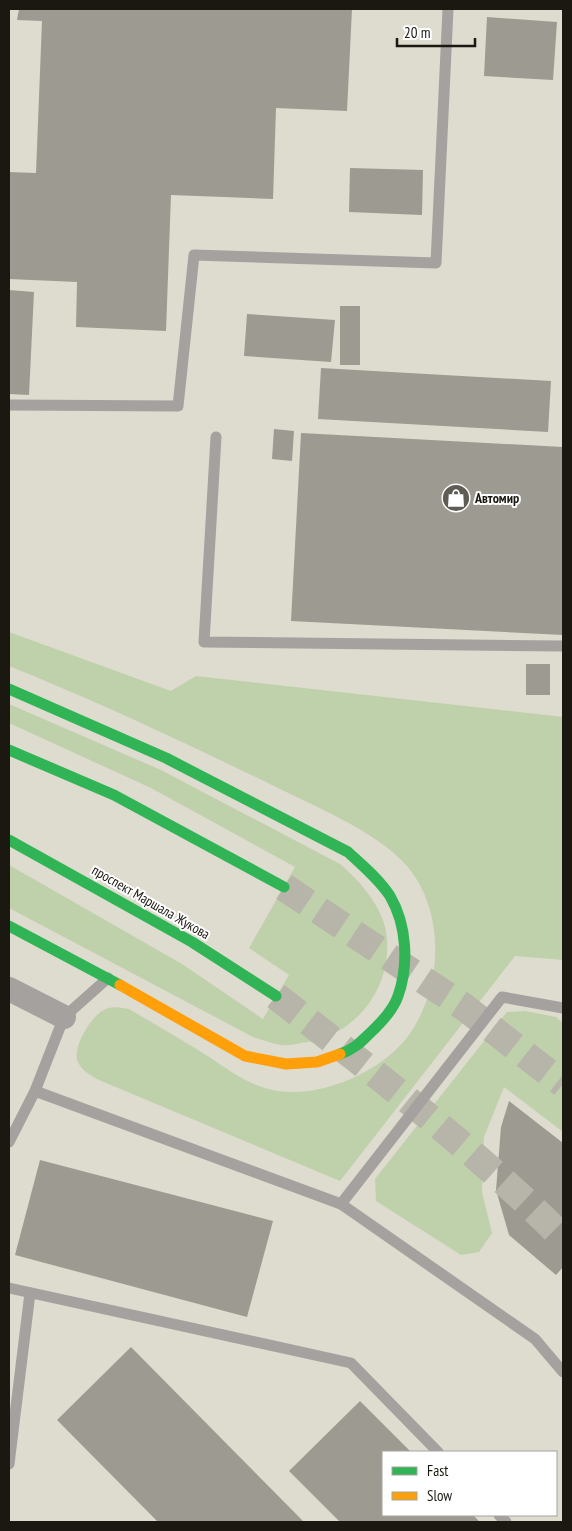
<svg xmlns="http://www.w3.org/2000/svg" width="572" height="1531" viewBox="0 0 572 1531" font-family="'PT Sans Narrow',sans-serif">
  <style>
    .green { fill: #bfd1aa }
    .building { fill: #9d9b91 }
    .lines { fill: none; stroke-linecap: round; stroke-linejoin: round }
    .primary-tunnel { stroke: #b7b4a9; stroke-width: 28; stroke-dasharray: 28 14; stroke-linecap: butt }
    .lane { stroke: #a5a19f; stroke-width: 11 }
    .street { stroke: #a5a19f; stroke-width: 24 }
    .fast { stroke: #30b455; stroke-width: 11 }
    .slow { stroke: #ff9f0a; stroke-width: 11 }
    .labels { text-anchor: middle; stroke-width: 4; stroke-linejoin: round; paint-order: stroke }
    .poi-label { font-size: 14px; font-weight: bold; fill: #1a1811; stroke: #fff; text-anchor: start }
    .street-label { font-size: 14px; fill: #1a1811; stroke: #fff }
  </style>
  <rect width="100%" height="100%" fill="#dedbcf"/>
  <g class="green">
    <path d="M9 632 171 691 196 676 563 717V960L515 956 340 1181 99 1080C90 1075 82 1071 78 1062 71 1048 93 1011 109 1008 114 1006 123 1008 129 1009 154 1024 181 1039 206 1055 229 1070 250 1087 278 1091 323 1098 386 1070 411 1032 443 984 445 911 407 866 378 833 321 809 282 790 192 746 101 703 9 666Z"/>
    <path d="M9 704 161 770 340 864C359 880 382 906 386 932 395 986 355 1038 301 1043 295 1044 288 1046 282 1045 273 1044 262 1040 253 1037L9 908V865L182 964 263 1019 289 975 249 948 295 867 151 788 9 723Z"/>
    <polygon points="525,1011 556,1017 563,1023 563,1132 504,1087 484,1137 482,1192 492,1233 479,1252 461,1255 376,1201 375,1179 507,1012"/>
  </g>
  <g class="building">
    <polygon points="19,9 352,9 347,111 276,108 273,199 171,195 166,331 76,327 77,282 9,279 9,172 36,173 42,21 17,20"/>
    <polygon points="487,17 557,22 553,80 484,76"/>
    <polygon points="350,168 423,170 422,215 349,212"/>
    <polygon points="9,290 34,292 29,395 9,394"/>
    <rect x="340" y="306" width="20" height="59"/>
    <polygon points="247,314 335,320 331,362 244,356"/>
    <polygon points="321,368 551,381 548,432 318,419"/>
    <polygon points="274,429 294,431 292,461 272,459"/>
    <polygon points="301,433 563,447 563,635 291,621"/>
    <rect x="526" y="664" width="24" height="31"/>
    <polygon points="509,1101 563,1143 563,1267 556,1275 509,1235 496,1190 501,1127"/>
    <polygon points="40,1160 273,1221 247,1317 15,1255"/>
    <polygon points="131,1347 304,1522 158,1522 57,1420"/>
    <polygon points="360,1401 411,1452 383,1452 383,1515 473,1515 480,1522 340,1522 289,1471"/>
  </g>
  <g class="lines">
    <g class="primary-tunnel">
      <polyline points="284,887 464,1007 563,1084"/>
      <path d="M276 996C374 1073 475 1149 563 1238"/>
    </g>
    <g class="lane">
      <polyline points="9,405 178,406 194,255 436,263 448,9"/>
      <polyline points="216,437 204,642 563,646"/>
      <polyline points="35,1091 341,1204 502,997 563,1008"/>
      <polyline points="9,1142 35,1091 64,1017 108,978"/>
      <polyline points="341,1204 535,1339 563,1372"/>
      <polyline points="9,1288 351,1363 438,1452"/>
      <polyline points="9,1464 30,1293"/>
      <polyline points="499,1515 506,1522"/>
    </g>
    <polyline class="street" points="9,989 64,1017"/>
    <g class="fast">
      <path d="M9 689 166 758 348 852C363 866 379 879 390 896 407 925 409 965 398 996 393 1011 380 1024 368 1035 359 1044 352 1050 340 1054"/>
      <polyline points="9,750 114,795 284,887"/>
      <polyline points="9,840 192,942 276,996"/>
      <polyline points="9,926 120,985"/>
    </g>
    <polyline class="slow" points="120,985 245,1056 286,1064 317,1062 340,1054"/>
  </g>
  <defs>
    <symbol id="shop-disc" viewBox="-11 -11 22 22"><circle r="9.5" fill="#5f5c54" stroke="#fff"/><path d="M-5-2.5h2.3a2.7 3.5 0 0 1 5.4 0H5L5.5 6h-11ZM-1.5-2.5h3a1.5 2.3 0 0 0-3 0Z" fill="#fff"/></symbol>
  </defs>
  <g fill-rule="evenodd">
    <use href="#shop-disc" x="440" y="482" width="32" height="32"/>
  </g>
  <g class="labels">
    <g class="poi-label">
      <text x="475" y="503">Автомир</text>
    </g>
    <g class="street-label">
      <text transform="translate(151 902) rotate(30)" y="5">проспект Маршала Жукова</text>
    </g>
  </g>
  <rect width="572" height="1531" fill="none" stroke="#1a1811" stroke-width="20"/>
  <rect x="382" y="1451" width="175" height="65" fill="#ffffff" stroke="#a3a3a0"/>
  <rect x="392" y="1467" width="25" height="8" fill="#30b455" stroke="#a3a3a0"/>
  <text x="427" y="1476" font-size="15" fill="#1a1811">Fast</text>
  <rect x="392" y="1492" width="25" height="8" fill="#ff9f0a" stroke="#a3a3a0"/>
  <text x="427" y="1501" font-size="15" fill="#1a1811">Slow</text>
  <path d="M397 38v8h78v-8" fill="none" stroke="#1a1811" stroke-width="2.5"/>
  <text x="404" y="38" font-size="15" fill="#1a1811" stroke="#ffffff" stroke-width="4" paint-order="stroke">20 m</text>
</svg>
